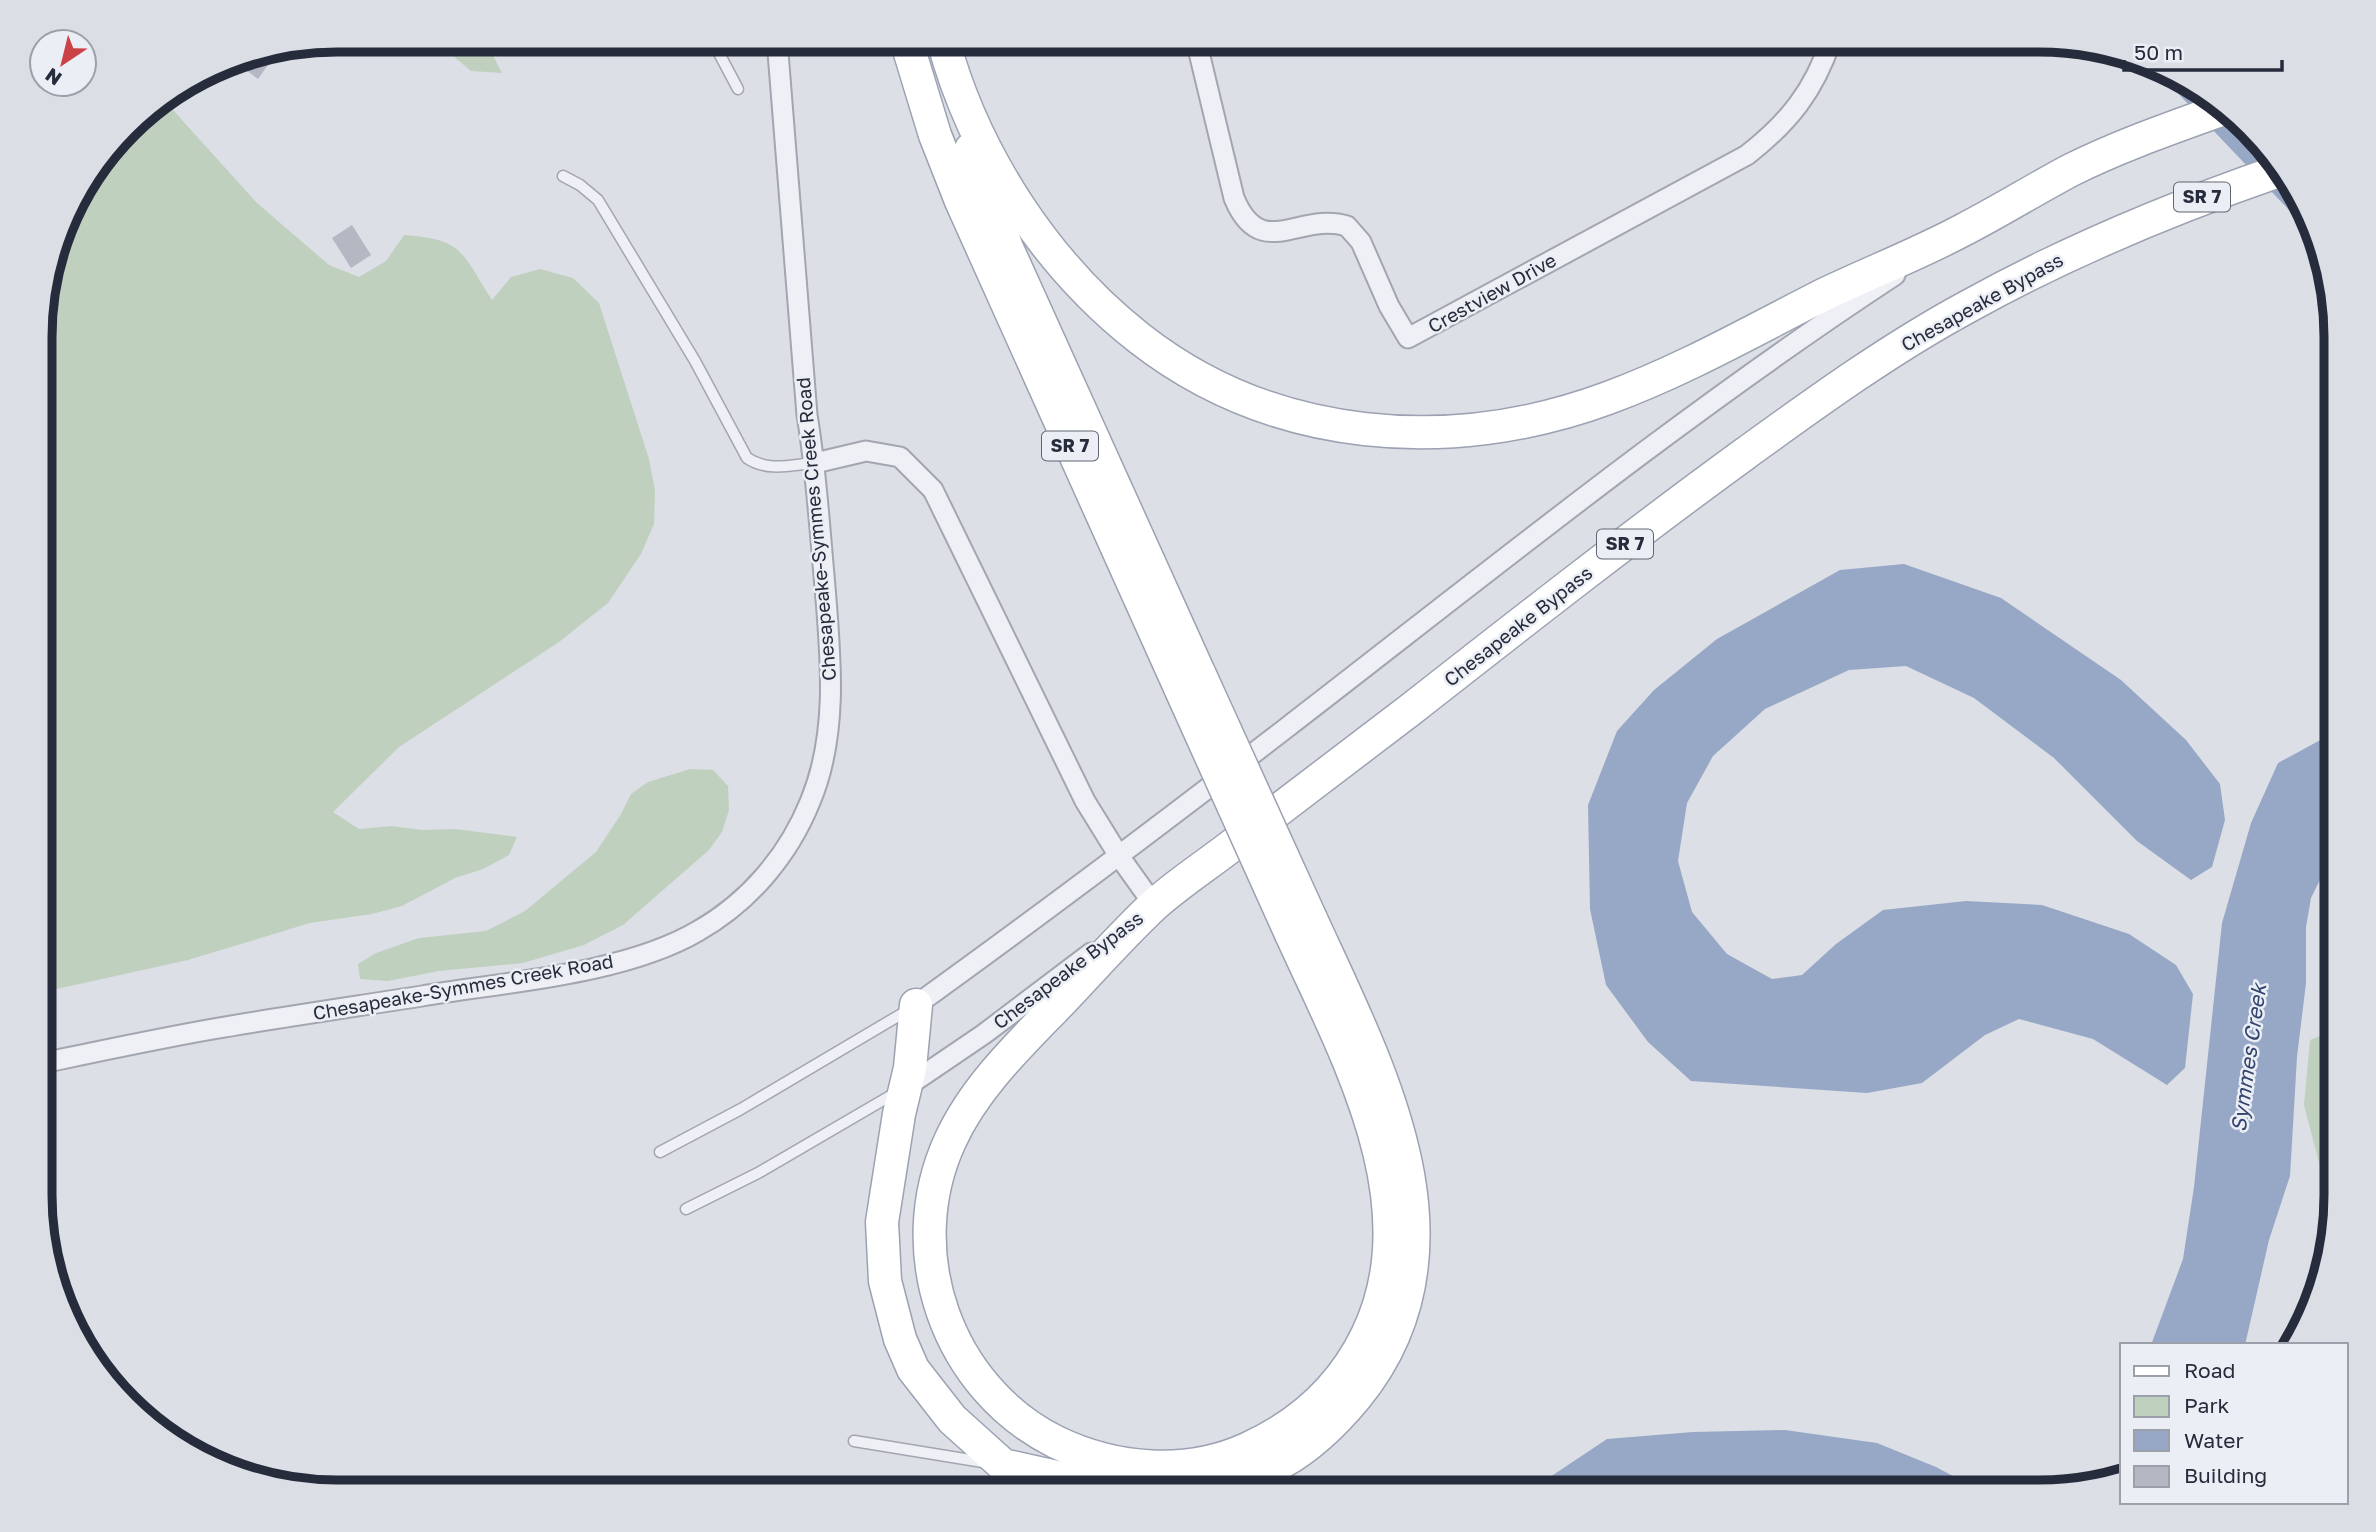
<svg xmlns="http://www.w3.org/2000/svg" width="2376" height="1532" viewBox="0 0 2376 1532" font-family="'Golos Text',sans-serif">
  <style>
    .green { fill: #c0d0be }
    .water { fill: #97a8c6 }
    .building { fill: #b4b8c3 }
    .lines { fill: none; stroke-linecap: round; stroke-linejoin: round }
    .service-casing { stroke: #a2a6b0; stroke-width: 13 }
    .minor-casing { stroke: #a2a6b0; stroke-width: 23 }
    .primary-casing { stroke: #9ca2b2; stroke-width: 35 }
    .service { stroke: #eff0f5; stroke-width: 10 }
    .minor { stroke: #eff0f5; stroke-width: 19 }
    .primary { stroke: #fff; stroke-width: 32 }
    .primary-bridge-casing { stroke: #9ca2b2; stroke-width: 35; stroke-linecap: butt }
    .primary-bridge { stroke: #fff; stroke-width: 32 }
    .labels { text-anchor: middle; stroke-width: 5; stroke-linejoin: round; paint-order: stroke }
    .shield { fill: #ebeef4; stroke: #616673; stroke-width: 2 }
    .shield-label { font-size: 18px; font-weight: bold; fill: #262c3c }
    .street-label { font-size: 19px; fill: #262c3c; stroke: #ebeef4 }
    .water-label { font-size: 21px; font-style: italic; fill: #32456f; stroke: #ebeef4 }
    .rim { fill: none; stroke: #262c3c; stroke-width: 9 }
  </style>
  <rect width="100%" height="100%" fill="#dcdfe6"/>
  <g class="green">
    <polygon points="434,40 485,40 502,73 471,71"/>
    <path d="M164 100 257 203 329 265 359 277 386 261 404 235C465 239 462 254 492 300L511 277 540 269 573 278 599 303 649 459 655 490 654 524 641 554 608 603 559 642 399 747 333 812 359 829 391 826 422 830 455 829 517 837 509 855 483 869 455 878 402 906 372 914 310 923 188 960 43 992V299L71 206 141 114Z"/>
    <polygon points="690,769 713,770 728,786 729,810 722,832 709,850 623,925 584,945 523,963 439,971 388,981 360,979 358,964 376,953 419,938 486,931 525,911 596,852 621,814 631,794 648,782"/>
    <polygon points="2335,1030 2335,1213 2334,1220 2304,1105 2310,1040"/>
  </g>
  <g class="water">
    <polygon points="2150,64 2204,91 2296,189 2308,230"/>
    <polygon points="1904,564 2001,598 2121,680 2186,740 2220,784 2225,820 2212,867 2191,880 2137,841 2054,758 1974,698 1906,666 1849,670 1765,709 1713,756 1687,803 1678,861 1692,912 1727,954 1772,979 1802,975 1836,944 1883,910 1966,901 2042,905 2129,934 2176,965 2193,994 2185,1068 2167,1085 2093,1039 2019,1019 1985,1035 1922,1083 1867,1093 1691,1081 1648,1042 1606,985 1590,909 1588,805 1617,731 1654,690 1717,639 1840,570"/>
    <polygon points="2335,732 2335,858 2326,868 2311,898 2306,927 2306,983 2297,1057 2290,1176 2269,1240 2245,1345 2151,1345 2183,1259 2194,1187 2222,923 2251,823 2278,763"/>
    <polygon points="1785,1430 1877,1443 1936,1467 1966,1483 1971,1491 1529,1491 1607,1439 1693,1432"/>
  </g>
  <g class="building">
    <polygon points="277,52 258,79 234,61"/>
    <polygon points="352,225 371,255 351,268 332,238"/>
  </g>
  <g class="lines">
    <defs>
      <g id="service">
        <polyline points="712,40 738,89"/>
        <path d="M563 176 580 185 598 200 695 361 747 458C768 472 790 465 814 463"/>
        <polyline points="660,1152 741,1109 910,1009"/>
        <polyline points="686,1209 758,1173 897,1092"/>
        <polyline points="854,1441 989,1463"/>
      </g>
      <g id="minor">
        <path d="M1196 40 1234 198C1261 263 1300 211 1347 226L1361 242 1389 306 1408 338 1747 155C1789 122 1814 91 1831 40"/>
        <polyline points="815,463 866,451 900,457 933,490 1085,801 1119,856 1154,905 1145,912"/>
        <path d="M916 1005C1041 915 1163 823 1285 729 1486 574 1683 414 1895 275"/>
        <path d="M43 1063C100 1051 156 1039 213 1029 283 1017 352 1007 422 996 506 982 625 974 698 931 749 902 788 856 810 802 840 731 830 650 824 575 819 521 816 468 807 415L777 40"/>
        <polyline points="906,1087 984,1034 1091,953"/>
      </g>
      <g id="primary">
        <polyline points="906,40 935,135 961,201 1181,690"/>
        <path d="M943 40C974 155 1046 265 1139 338 1273 443 1451 456 1608 398 1682 371 1752 331 1823 295 1869 273 1918 254 1963 230 2000 211 2035 189 2071 170 2119 146 2171 128 2221 110"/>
        <polyline points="971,149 1007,248 1200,675"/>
        <path d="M1291 934C1345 1053 1431 1204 1367 1335 1342 1387 1300 1425 1247 1449 1187 1476 1116 1471 1056 1442 947 1388 899 1252 950 1141 973 1090 1016 1048 1054 1009 1087 975 1118 939 1152 907 1176 885 1204 867 1230 847 1290 802 1350 756 1410 710 1521 623 1632 536 1746 453 1818 401 1891 348 1969 306 2068 251 2172 208 2279 171"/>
        <polyline points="916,1005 910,1068 899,1114 882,1222 885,1281 900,1339 913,1369 952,1419 1003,1465 1102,1487 1133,1491"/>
        <path d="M1190 1491C1265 1479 1307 1456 1356 1397 1478 1248 1379 1068 1311 919"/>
      </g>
    </defs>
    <use href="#service" class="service-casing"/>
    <use href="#minor" class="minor-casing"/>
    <use href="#primary" class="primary-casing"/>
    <use href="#service" class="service"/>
    <use href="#minor" class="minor"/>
    <use href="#primary" class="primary"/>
    <defs>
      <g id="primary-bridge">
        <polyline points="1200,675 1311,919"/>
        <polyline points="1181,690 1291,934"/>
      </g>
    </defs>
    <use href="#primary-bridge" class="primary-bridge-casing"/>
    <use href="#primary-bridge" class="primary-bridge"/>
  </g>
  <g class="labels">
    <g class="shield">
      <rect x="2174" y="182.5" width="56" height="29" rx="5"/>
      <rect x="1042" y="431.5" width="56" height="29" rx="5"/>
      <rect x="1597" y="529.5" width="56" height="29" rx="5"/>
    </g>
    <g class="shield-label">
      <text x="2202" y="203">SR 7</text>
      <text x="1070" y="452">SR 7</text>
      <text x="1625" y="550">SR 7</text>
    </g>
    <g class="street-label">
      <text transform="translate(1492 293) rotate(-29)" y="7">Crestview Drive</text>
      <text transform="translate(1982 302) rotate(-29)" y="7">Chesapeake Bypass</text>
      <text transform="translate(816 529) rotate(-95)" y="7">Chesapeake-Symmes Creek Road</text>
      <text transform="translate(1518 626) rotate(-38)" y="7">Chesapeake Bypass</text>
      <text transform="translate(1068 970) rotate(-37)" y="7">Chesapeake Bypass</text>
      <text transform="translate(463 987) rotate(-10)" y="7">Chesapeake-Symmes Creek Road</text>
    </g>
    <g class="water-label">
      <text transform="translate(2249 1058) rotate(-82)" y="7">Symmes Creek</text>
    </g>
  </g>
  <path d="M0 0H2376V1532H0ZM337 52H2039A285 285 0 0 1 2324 337V1195A285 285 0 0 1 2039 1480H337A285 285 0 0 1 52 1195V337A285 285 0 0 1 337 52Z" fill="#dbdee5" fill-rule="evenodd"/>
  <path class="rim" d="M337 52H2039A285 285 0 0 1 2324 337V1195A285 285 0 0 1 2039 1480H337A285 285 0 0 1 52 1195V337A285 285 0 0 1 337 52Z"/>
  <rect x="2120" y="1343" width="228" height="161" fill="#ebeef4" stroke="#9ca0aa" stroke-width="2"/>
  <rect x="2134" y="1366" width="35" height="10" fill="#ffffff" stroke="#9ca0aa" stroke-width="2"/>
  <text x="2184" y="1378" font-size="21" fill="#262c3c">Road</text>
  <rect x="2134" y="1396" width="35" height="21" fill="#c0d0be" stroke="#9ca0aa" stroke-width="2"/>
  <text x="2184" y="1413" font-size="21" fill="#262c3c">Park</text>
  <rect x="2134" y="1430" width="35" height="21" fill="#97a8c6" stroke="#9ca0aa" stroke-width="2"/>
  <text x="2184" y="1448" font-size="21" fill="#262c3c">Water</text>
  <rect x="2134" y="1466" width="35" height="21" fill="#b4b8c3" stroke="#9ca0aa" stroke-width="2"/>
  <text x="2184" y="1483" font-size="21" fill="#262c3c">Building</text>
  <g transform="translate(63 63) rotate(215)"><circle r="33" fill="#ebeef4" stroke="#9ca0aa" stroke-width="2"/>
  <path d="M0-5L12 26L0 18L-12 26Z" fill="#ca4246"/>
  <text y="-10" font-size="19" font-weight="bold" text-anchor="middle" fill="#262c3c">N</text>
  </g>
  <path d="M2124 60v10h158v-10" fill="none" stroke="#262c3c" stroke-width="3.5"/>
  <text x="2134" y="60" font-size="21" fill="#262c3c" stroke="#ebeef4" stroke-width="5" paint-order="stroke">50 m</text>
</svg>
